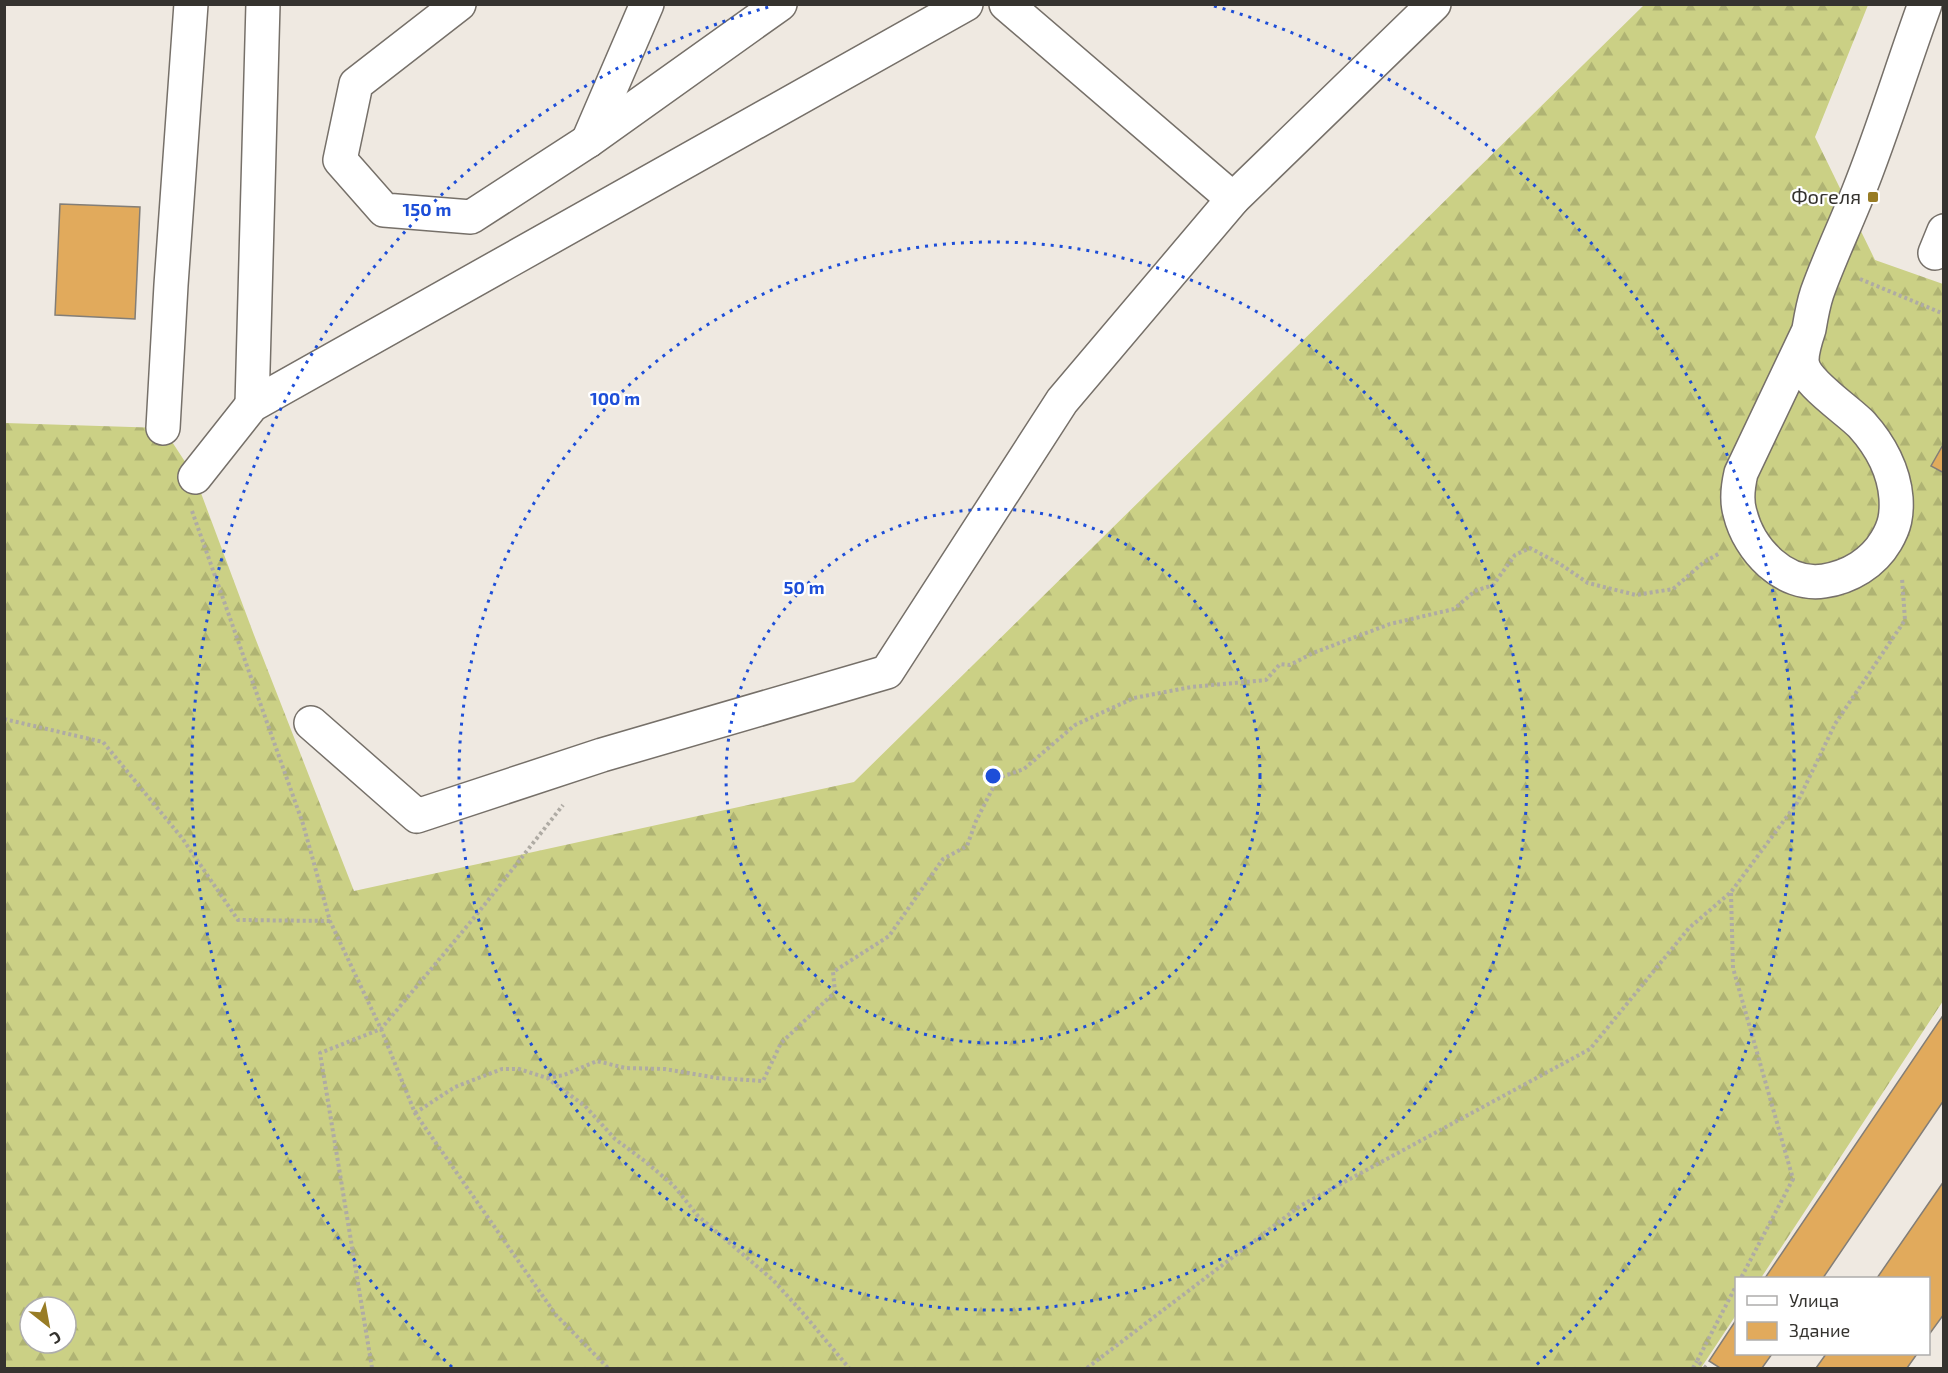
<svg xmlns="http://www.w3.org/2000/svg" width="1948" height="1373" viewBox="0 0 1948 1373" font-family="'Exo 2',sans-serif">
  <style>
    .forest { fill: url(#forest-firs); fill-rule: evenodd }
    .building { fill: #e1aa5c; stroke: #837e77; stroke-width: 1.5 }
    .lines { fill: none; stroke-linecap: round; stroke-linejoin: round }
    .minor-casing { stroke: #767069; stroke-width: 36 }
    .path { stroke: #afaba4; stroke-width: 4; stroke-dasharray: 3 3; stroke-linecap: butt }
    .minor { stroke: #fff; stroke-width: 33 }
    .ring { fill: none; stroke: #1d4ed8; stroke-width: 3; stroke-dasharray: 3 6 }
    .poi-dot { fill: #987c25; stroke: #fff; stroke-width: 2 }
    .labels { text-anchor: middle; stroke-width: 4.5; stroke-linejoin: round; paint-order: stroke }
    .poi-label { font-size: 20px; fill: #35332f; stroke: #fff; text-anchor: end }
    .centre { fill: #1d4ed8; stroke: #fff; stroke-width: 3 }
    .ring-label { font-size: 18px; text-anchor: middle; font-weight: bold; fill: #1d4ed8; stroke: #fff; stroke-width: 4.5; stroke-linejoin: round; paint-order: stroke }
  </style>
  <defs>
    <pattern id="forest-firs" width="22" height="20" patternUnits="userSpaceOnUse" patternTransform="scale(1.5)"><rect width="22" height="20" fill="#cbd085"/><path d="M5 1l3.5 6h-7zM16 11l3.5 6h-7z" fill="#afb373"/></pattern>
  </defs>
  <rect width="100%" height="100%" fill="#efe9e1"/>
  <path class="forest" d="M1644 5H1868L1815 137 1875 260 1943 284V1001L1761 1278H1736V1315L1701 1368H5V423L163 428 195 477 254 635 354 891 854 782ZM30 1307H66V1343H30Z"/>
  <g class="building">
    <polygon points="60,204 140,207 135,319 55,315"/>
    <polygon points="1944,443 1944,473 1931,466"/>
    <polygon points="1944,1014 1944,1100 1823,1278 1765,1278"/>
    <polygon points="1944,1181 1944,1314 1928,1336 1928,1278 1877,1278"/>
    <polygon points="1736,1320 1736,1354 1772,1354 1762,1368 1720,1368 1709,1361"/>
    <polygon points="1826,1354 1917,1354 1907,1368 1816,1368"/>
  </g>
  <g class="lines">
    <defs>
      <g id="minor">
        <polyline points="459,4 356,84 340,160 384,210 471,217 588,141 780,4"/>
        <polyline points="1006,4 1233,199"/>
        <polyline points="588,141 647,4"/>
        <polyline points="1935,253 1944,231"/>
        <path d="M1808 332 1741 473C1738 486 1736 500 1740 513 1749 550 1784 587 1824 581 1850 577 1873 563 1886 541 1895 526 1897 515 1896 498 1894 471 1880 445 1862 425 1848 410 1802 381 1802 360 1802 350 1806 338 1809 329 1811 317 1813 305 1817 293 1829 259 1845 226 1858 193 1883 131 1902 67 1925 4"/>
        <polyline points="252,405 263,4"/>
        <polyline points="163,428 171,285 191,4"/>
        <polyline points="195,477 252,405 966,4"/>
        <polyline points="311,723 417,816 602,755 887,672 1062,401 1233,199 1434,4"/>
      </g>
    </defs>
    <use href="#minor" class="minor-casing"/>
    <g class="path">
      <polyline points="1860,279 1944,314"/>
      <polyline points="192,511 303,824 330,921 381,1029 415,1113 556,1315 608,1368"/>
      <polyline points="4,719 103,742 182,838 238,920 330,921"/>
      <polyline points="1731,893 1733,968 1793,1179 1741,1278"/>
      <polyline points="547,1078 564,1075 597,1061 625,1068 665,1069 717,1078 763,1081 781,1043 835,992 833,972 889,936 943,859 967,846 976,821 998,778 1024,769 1075,725 1134,698 1191,687 1266,680 1280,664 1290,665 1313,653 1390,624 1454,609 1475,591 1493,585 1515,555 1530,548 1560,564 1588,583 1636,595 1673,589 1704,562 1720,553"/>
      <polyline points="415,1113 455,1087 502,1069 519,1069 547,1078 585,1106 615,1139 646,1162 674,1186 698,1216 773,1280 802,1312 849,1368"/>
      <polyline points="372,1368 320,1053 381,1029 478,913 563,805"/>
      <polyline points="1087,1368 1300,1206 1590,1049 1689,928 1731,892 1797,803 1835,724 1905,620 1902,578"/>
      <polyline points="1693,1368 1697,1361"/>
      <polyline points="1706,1368 1697,1361 1736,1286"/>
    </g>
    <use href="#minor" class="minor"/>
  </g>
  <g class="ring">
    <circle cx="993" cy="776" r="267"/>
    <circle cx="993" cy="776" r="534"/>
    <path d="M452 1367A801 801 0 0 1 772 6M1214 6A801 801 0 0 1 1534 1367"/>
  </g>
  <rect class="poi-dot" x="1867" y="191" width="12" height="12" rx="3"/>
  <g class="labels">
    <g class="poi-label">
      <text x="1861" y="204">Фогеля</text>
    </g>
  </g>
  <circle cx="993" cy="776" r="9" class="centre"/>
  <g class="ring-label">
    <text x="427" y="216">150 m</text>
    <text x="615" y="405">100 m</text>
    <text x="804" y="594">50 m</text>
  </g>
  <rect width="1948" height="1373" fill="none" stroke="#35332f" stroke-width="12"/>
  <rect x="1735" y="1277" width="195" height="78" fill="#ffffff" stroke="#aeadac" stroke-width="1.5"/>
  <rect x="1747" y="1296" width="30" height="9" fill="#ffffff" stroke="#aeadac" stroke-width="1.5"/>
  <text x="1789" y="1307" font-size="18" fill="#35332f">Улица</text>
  <rect x="1747" y="1322" width="30" height="18" fill="#e1aa5c" stroke="#aeadac" stroke-width="1.5"/>
  <text x="1789" y="1337" font-size="18" fill="#35332f">Здание</text>
  <g transform="translate(48 1325) rotate(149)"><circle r="28" fill="#ffffff" stroke="#aeadac" stroke-width="1.5"/>
  <path d="M0-4.5L10 22L0 15L-10 22Z" fill="#987c25"/>
  <text y="-9" font-size="16" font-weight="bold" text-anchor="middle" fill="#35332f">С</text>
  </g>
</svg>
